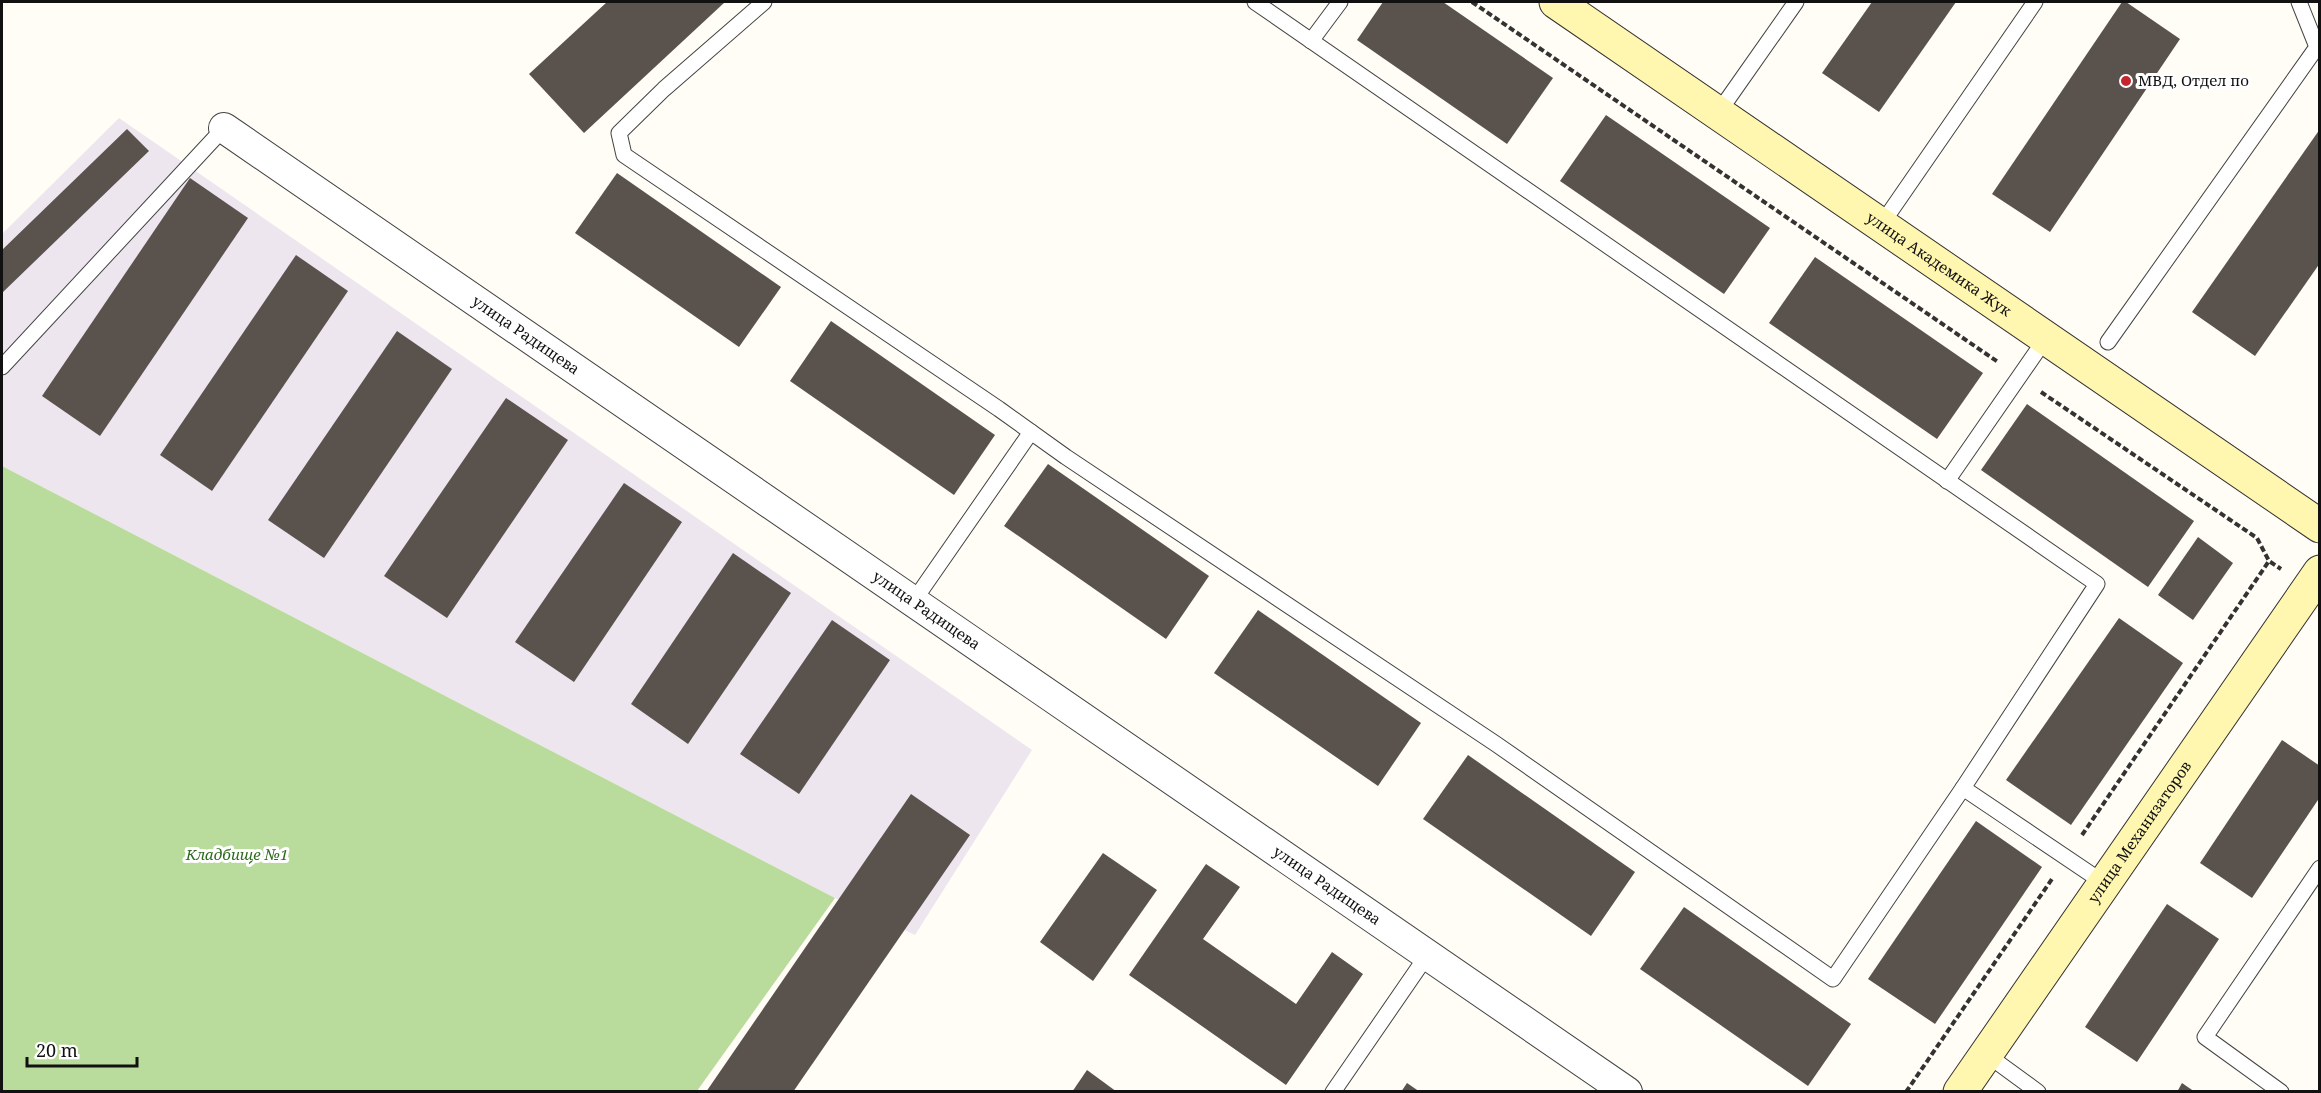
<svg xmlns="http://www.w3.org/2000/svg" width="2321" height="1093" viewBox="0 0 2321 1093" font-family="'Noto Serif',serif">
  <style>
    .industrial { fill: #eee6ef }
    .forest { fill: #b9dc9c }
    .building { fill: #5a524d }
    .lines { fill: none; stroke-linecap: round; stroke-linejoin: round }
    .lane-casing { stroke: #444; stroke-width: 17 }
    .street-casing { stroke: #444; stroke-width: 32 }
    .secondary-casing { stroke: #333; stroke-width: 35 }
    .path { stroke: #333; stroke-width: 4; stroke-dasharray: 6 3; stroke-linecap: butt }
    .lane { stroke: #fff; stroke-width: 15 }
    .street { stroke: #fff; stroke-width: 30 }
    .secondary { stroke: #fff6b0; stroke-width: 33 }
    .poi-dot { fill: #c4262e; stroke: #fff; stroke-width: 2 }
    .labels { text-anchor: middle; stroke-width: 6; stroke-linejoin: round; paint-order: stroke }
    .poi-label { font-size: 15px; fill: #111; stroke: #fff; text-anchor: start }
    .street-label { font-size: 15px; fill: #111; stroke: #fff }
    .park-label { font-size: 15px; font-style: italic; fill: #2f6b1f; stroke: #fff }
  </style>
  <rect width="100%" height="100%" fill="#fffdf5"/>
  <polygon class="industrial" points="119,118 1032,750 915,935 835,898 2,466 2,234"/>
  <polygon class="forest" points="2,466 835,898 697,1091 2,1091"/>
  <g class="building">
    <polygon points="607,2 725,2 584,133 529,74"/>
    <polygon points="1383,2 1443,2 1553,78 1507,144 1357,40"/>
    <polygon points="1872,2 1956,2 1879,112 1822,73"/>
    <polygon points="2122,2 2126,2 2180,39 2050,232 1992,194"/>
    <polygon points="1606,115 1770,228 1724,294 1560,181"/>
    <polygon points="127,129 149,151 2,293 2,250"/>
    <polygon points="2320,129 2320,263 2255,356 2192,312"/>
    <polygon points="617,173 781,287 739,347 575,233"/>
    <polygon points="190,178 248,218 100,436 42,396"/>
    <polygon points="296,255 348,291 212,491 160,455"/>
    <polygon points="1815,257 1983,373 1937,439 1769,323"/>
    <polygon points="831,321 995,435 954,495 790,381"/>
    <polygon points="397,331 452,369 324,558 268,520"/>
    <polygon points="506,398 568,440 447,618 384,576"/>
    <polygon points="2027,404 2194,521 2148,587 1981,470"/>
    <polygon points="1048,464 1209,576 1166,639 1004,526"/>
    <polygon points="624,483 682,522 574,682 515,642"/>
    <polygon points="2198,537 2233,563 2193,620 2158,595"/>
    <polygon points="733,553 791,593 688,744 631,704"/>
    <polygon points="1258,610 1421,723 1378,786 1214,673"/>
    <polygon points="2119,618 2183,663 2071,825 2006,780"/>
    <polygon points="832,620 890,660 799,794 740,754"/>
    <polygon points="2282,740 2320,766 2320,797 2252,898 2200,863"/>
    <polygon points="1468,755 1635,872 1591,936 1423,819"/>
    <polygon points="911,794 970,835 793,1092 706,1092"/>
    <polygon points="1976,821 2042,867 1935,1024 1868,979"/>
    <polygon points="1103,853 1157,890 1093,981 1040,942"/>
    <polygon points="1206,864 1240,887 1203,939 1296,1004 1332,952 1363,974 1286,1085 1129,975"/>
    <polygon points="2167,904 2219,939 2137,1062 2085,1027"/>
    <polygon points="1684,907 1851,1024 1808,1086 1640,969"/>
    <polygon points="1087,1070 1117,1092 1072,1092"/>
    <polygon points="1407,1083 1420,1092 1401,1092"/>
    <polygon points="2182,1083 2195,1092 2177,1092"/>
  </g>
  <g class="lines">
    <defs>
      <g id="lane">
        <polyline points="764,2 664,89 619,133 624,155 999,409 1066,457 1496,744 1833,979 1963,788 2097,584 1255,2"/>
        <polyline points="1311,41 1340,2"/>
        <polyline points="1718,113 1796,2"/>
        <polyline points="1881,225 2035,2"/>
        <polyline points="2108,342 2317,47 2299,2"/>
        <polyline points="2,367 224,128"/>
        <polyline points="1947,481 2046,338"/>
        <polyline points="913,602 1031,432"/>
        <polyline points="1963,788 2104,883"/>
        <polyline points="1986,1054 2038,1092"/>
        <polyline points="1333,1092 1428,954"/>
        <polyline points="2281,1092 2205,1037 2320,868"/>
      </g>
      <g id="street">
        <path id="s1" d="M224 128 1627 1092"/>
      </g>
      <g id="secondary">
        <path id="s2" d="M1556 2 2320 526"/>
        <path id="s3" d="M1960 1092 2320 572"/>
      </g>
    </defs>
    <use href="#lane" class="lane-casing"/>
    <use href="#street" class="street-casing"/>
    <use href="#secondary" class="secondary-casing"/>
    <g class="path">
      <polyline points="1472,2 1998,362"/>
      <polyline points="2041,392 2257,538 2269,561 2281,569"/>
      <polyline points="2082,835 2269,561"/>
      <polyline points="1906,1092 2052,879"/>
    </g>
    <use href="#lane" class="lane"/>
    <use href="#street" class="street"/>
    <use href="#secondary" class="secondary"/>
  </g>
  <circle class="poi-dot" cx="2126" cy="81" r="6"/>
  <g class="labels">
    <g class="poi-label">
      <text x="2138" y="86">МВД, Отдел по</text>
    </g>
    <g class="street-label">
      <text dy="5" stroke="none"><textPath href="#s2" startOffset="464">улица Академика Жук</textPath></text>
      <text dy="5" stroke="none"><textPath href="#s1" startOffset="366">улица Радищева</textPath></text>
      <text dy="5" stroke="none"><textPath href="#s1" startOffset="852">улица Радищева</textPath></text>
      <text dy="5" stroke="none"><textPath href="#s3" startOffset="316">улица Механизаторов</textPath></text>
      <text dy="5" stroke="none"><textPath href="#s1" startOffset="1338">улица Радищева</textPath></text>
    </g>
    <g class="park-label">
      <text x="237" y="860">Кладбище №1</text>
    </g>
  </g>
  <rect width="2321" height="1093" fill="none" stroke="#111111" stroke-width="6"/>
  <path d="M27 1057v9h110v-9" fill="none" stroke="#111111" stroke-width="3"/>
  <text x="36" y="1057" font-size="18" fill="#111111" stroke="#ffffff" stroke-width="4.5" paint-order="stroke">20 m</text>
</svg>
